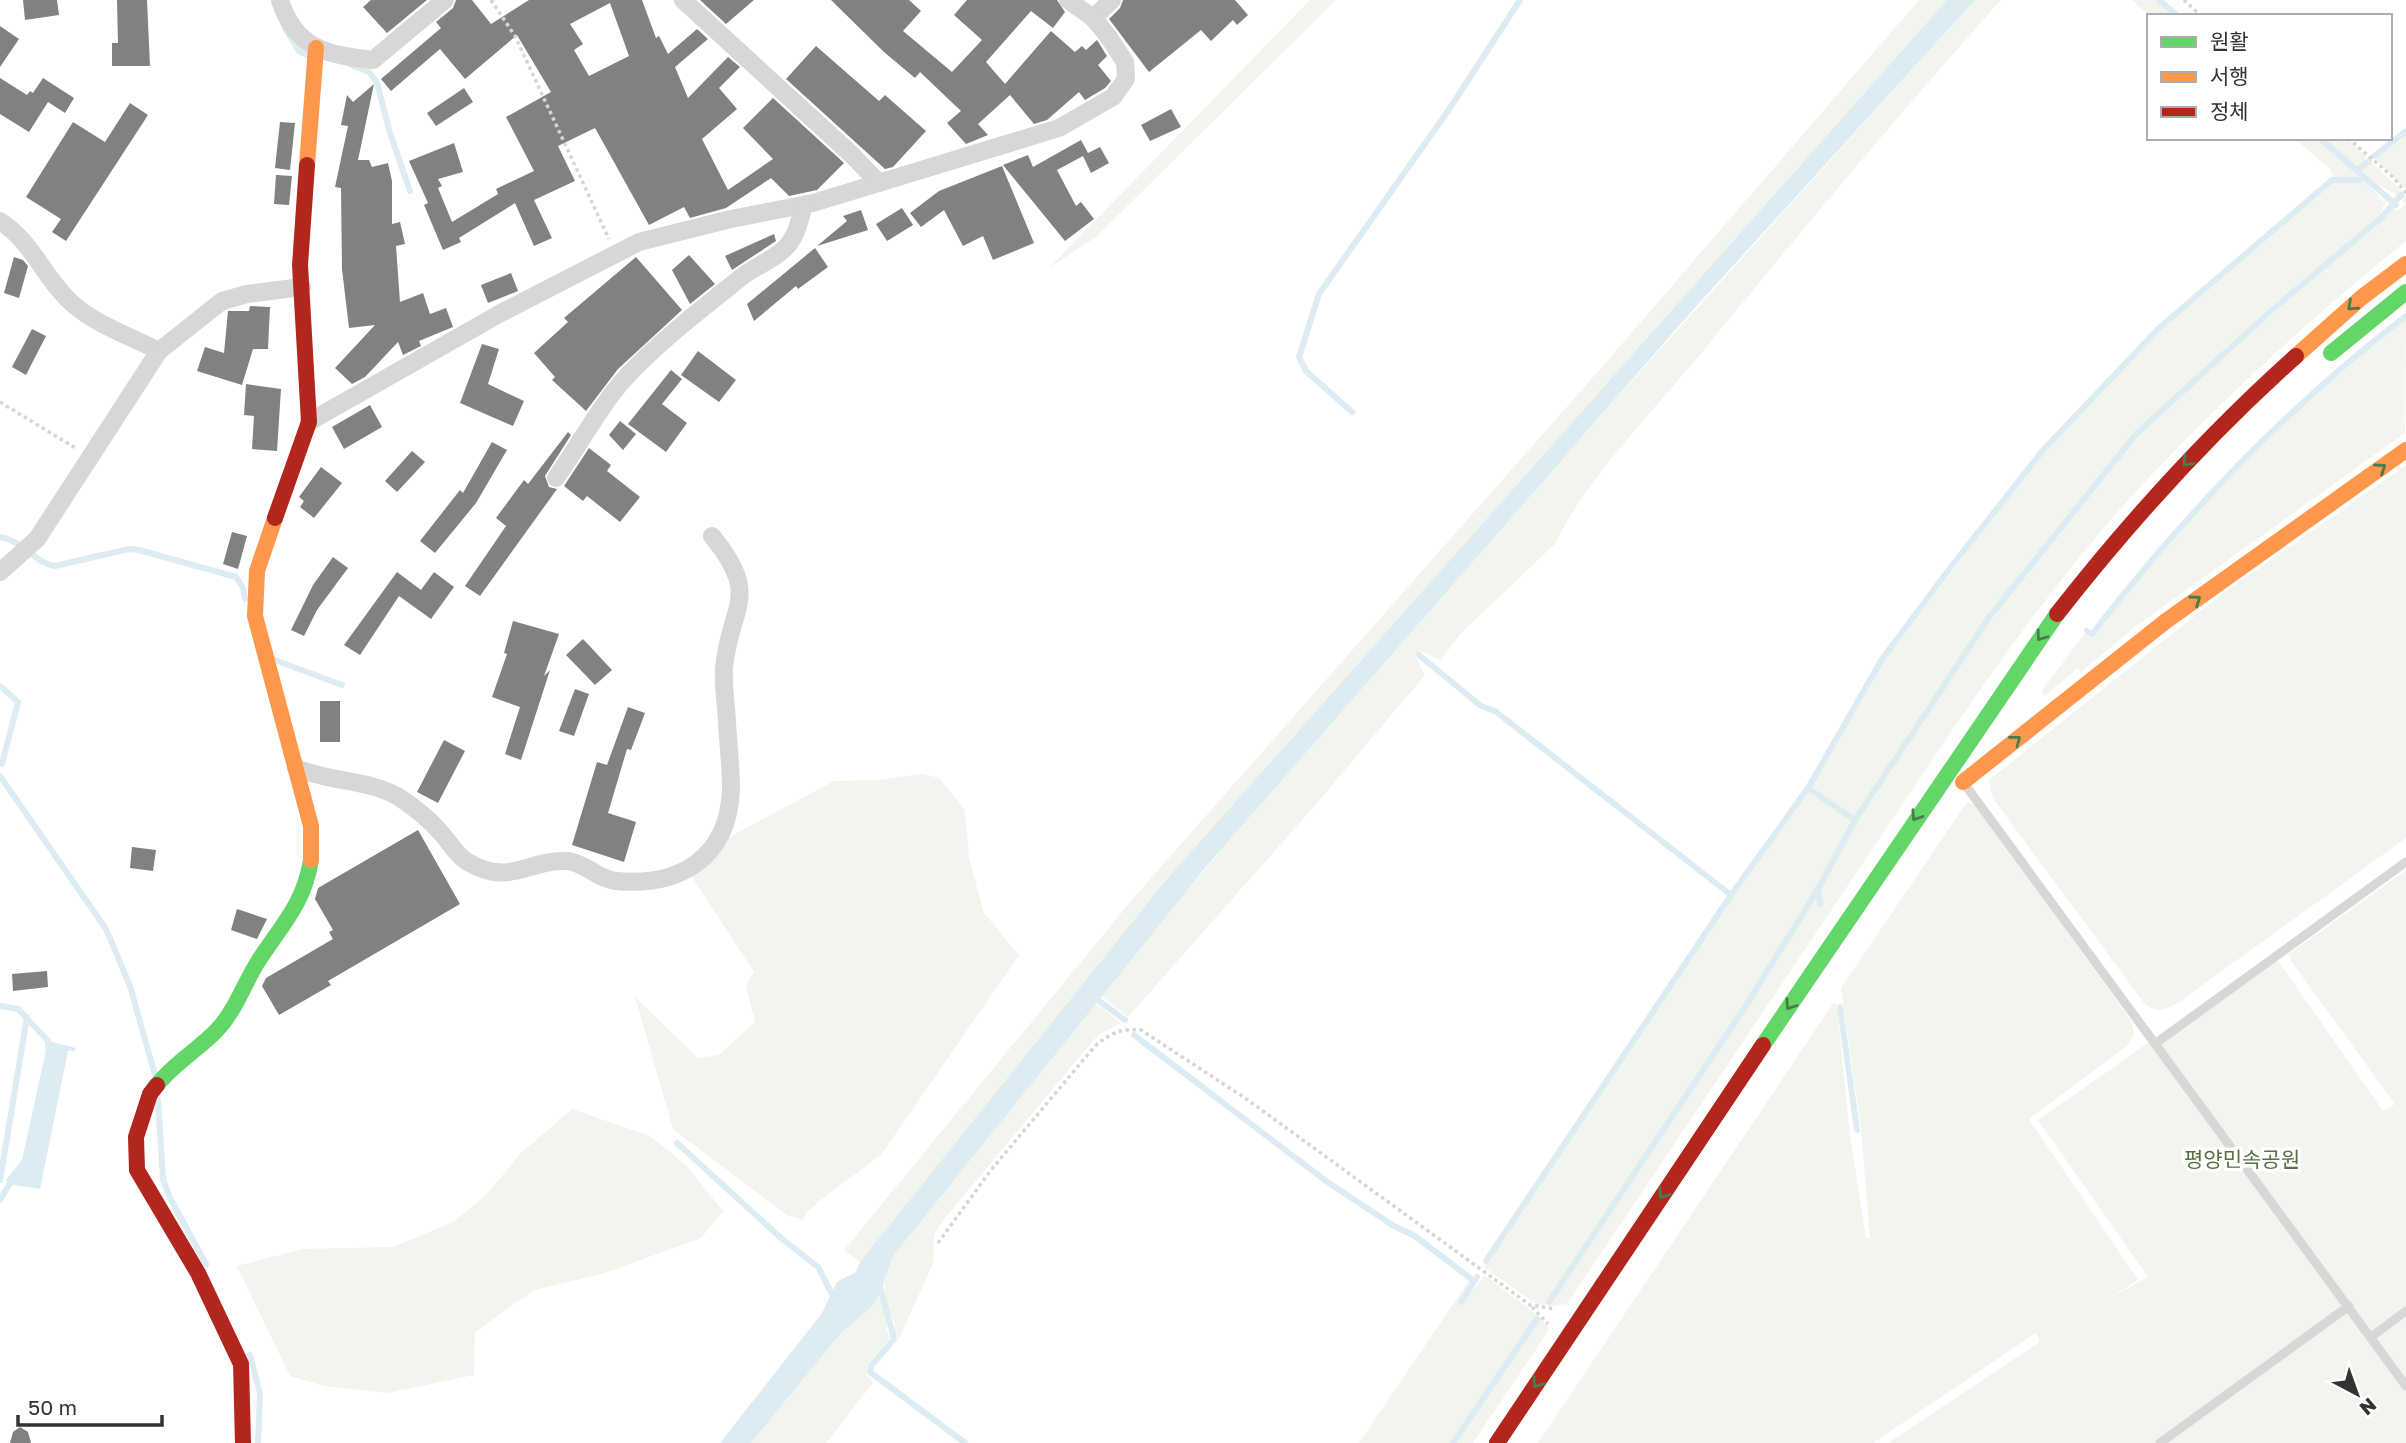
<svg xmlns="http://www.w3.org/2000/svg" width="2406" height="1443" viewBox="0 0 2406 1443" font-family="'Golos Text','Noto Sans KR',sans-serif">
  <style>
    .green { fill: #f1f5ed }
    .water { fill: #ddebf3 }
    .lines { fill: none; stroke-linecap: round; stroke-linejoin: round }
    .stream { stroke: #ddebf3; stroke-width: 6 }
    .building { fill: #818181; fill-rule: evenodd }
    .path { stroke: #d6d6d6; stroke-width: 3.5; stroke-dasharray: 3.5 3.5; stroke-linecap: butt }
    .lane { stroke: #d7d7d7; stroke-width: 9 }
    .street { stroke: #d7d7d7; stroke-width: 18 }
    .fast { stroke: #63d668; stroke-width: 16 }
    .slow { stroke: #ff974d; stroke-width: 16 }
    .jam { stroke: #b3261e; stroke-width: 16 }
    .oneway { stroke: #497c4b }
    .labels { text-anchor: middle; stroke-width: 7; stroke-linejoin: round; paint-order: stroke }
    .park-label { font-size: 21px; fill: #56703f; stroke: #fff }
  </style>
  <rect width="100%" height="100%" fill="#fff"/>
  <g class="green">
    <polygon points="1310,0 1336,0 1096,237 1049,268"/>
    <polygon points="1919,0 1947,0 1262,772 860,1262 844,1250 1136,895 1602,367"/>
    <path d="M1975 0H2001C1895 118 1794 240 1693 363 1650 414 1582 485 1555 544L1461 633 1441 660 1421 651 1415 656 1425 675 1317 803 1128 1017 1100 995C1381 655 1679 328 1975 0Z"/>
    <polygon points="2132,0 2156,0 2174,16 2150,16"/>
    <polygon points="2406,133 2406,188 2405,188 2375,159"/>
    <polygon points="2294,138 2317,138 2361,176 2358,179 2333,178 2331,170"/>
    <polygon points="2324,138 2346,138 2367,157 2357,167"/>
    <polygon points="2371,162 2402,191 2397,195 2377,184 2361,170"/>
    <polygon points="2364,179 2383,202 2387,200 2378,218 2271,306 2135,432 1989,614 1855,817 1811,786 1884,660 2045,450 2159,329 2333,181 2359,182"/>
    <path d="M2406 194V241C2305 323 2209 410 2122 507 2024 618 1943 744 1861 866 1763 1012 1665 1158 1567 1304L1547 1307 1704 1074 1817 892 1818 906H1822C1822 900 1821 894 1821 888 1821 868 1851 843 1856 821 1944 689 2029 550 2139 435 2213 357 2300 290 2382 221L2392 205 2397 211 2405 204 2400 198Z"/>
    <path d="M2406 319 2405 433 2136 626 2081 672 2077 669 2045 696 2041 692 2085 633 2092 636C2185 519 2287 410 2406 319Z"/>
    <path d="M2406 465V838L2179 1002C2165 1010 2158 1014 2144 1003L1992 797 1989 780 2222 594Z"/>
    <polygon points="922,774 939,778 965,810 969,858 984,913 1019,955 881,1155 822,1199 805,1214 804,1220 788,1216 673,1129 635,997 698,1058 719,1055 755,1022 746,985 754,972 690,874 724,840 834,781 879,780"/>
    <polygon points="1809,790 1853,822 1851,829 1746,1003 1544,1306 1534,1303 1484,1267 1733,897"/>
    <polygon points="1967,802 1975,804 2132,1022 2134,1035 2127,1046 2029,1119 2138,1280 2108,1299 2148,1277 2038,1120 2274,955 2383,1111 2395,1104 2291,961 2289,954 2406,870 2406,1443 1888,1443 2040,1342 2036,1333 1873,1443 1538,1443 1834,1002 1837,1006 1850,1135 1866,1238 1870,1239 1861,1129 1841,988"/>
    <path d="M1094 1002 1121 1023 1098 1035 945 1218 934 1235 933 1263 899 1339 893 1331 895 1324C881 1294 881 1286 893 1256Z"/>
    <polygon points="572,1109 650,1136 687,1166 723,1211 701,1238 602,1274 534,1290 475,1332 474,1375 387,1393 324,1386 290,1376 237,1266 303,1249 393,1247 455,1221 486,1195 521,1153"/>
    <polygon points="1484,1275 1537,1315 1451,1443 1359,1443 1468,1282 1476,1288"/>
    <polygon points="879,1296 889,1324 886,1330 890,1338 868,1364 866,1374 873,1383 826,1443 751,1443 840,1334"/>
    <polygon points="1540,1317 1549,1330 1473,1443 1455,1443"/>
  </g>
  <g class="water">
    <polygon points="1947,0 1975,0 1691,312 1205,868 893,1256 879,1296 871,1307 840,1334 751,1443 720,1443 822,1313 837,1282 856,1272 860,1262 1167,879"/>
    <polygon points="48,1041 76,1048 75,1051 68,1051 40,1189 8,1184 6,1180 22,1160"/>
  </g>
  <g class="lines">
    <g class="stream">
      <polyline points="2159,0 2178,16"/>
      <polyline points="285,28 299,51 309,56"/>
      <polyline points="351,65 369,72 377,83 390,133 410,191"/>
      <polyline points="2320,138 2396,205"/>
      <polyline points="2374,156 2406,131"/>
      <polyline points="2357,170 2369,161"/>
      <polyline points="1352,412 1306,371 1299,357 1319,294 1450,108 1520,0"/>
      <path d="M0 537C27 542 35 564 55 566L129 549 139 550 236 577 243 588 245 599"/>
      <path d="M2087 631 2092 634C2184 515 2287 407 2406 316"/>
      <polyline points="1419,655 1481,706 1495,711 1731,895"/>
      <polyline points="272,659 342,685"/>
      <polyline points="0,686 18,702 2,764"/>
      <polyline points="0,776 106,929 130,986 155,1075"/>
      <polyline points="1808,788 1855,820"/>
      <polyline points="1818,889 1820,904"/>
      <polyline points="1091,995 1125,1020"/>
      <polyline points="0,1006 18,1009 48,1041 48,1047"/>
      <polyline points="1840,1007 1857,1130"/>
      <polyline points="1134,1035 1326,1181 1394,1226 1415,1236 1474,1281"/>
      <polyline points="158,1100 163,1179 170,1198 206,1264"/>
      <polyline points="677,1143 781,1238 818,1267 835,1300"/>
      <polyline points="0,1180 27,1017"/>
      <polyline points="0,1200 13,1178"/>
      <polyline points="1486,1261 1731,895 1808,788 1882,659 1950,568 2044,449 2159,328 2332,180 2359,180 2364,177"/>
      <polyline points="879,1283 894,1339 871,1366 870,1372 965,1443"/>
      <polyline points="1461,1302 1477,1277"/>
      <polyline points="1549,1302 1747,1004 1818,889 1855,820 1990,616 2137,433 2274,308 2380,219 2401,195"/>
      <polyline points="250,1355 260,1394 258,1443"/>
      <polyline points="1453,1443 1537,1319"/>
    </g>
  </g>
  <g class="building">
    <polygon points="23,0 57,0 59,15 25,20"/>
    <polygon points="117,0 147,0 150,66 112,66 112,43 118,43"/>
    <polygon points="371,0 427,0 387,33 363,7"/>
    <path d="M456 0H472L491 24 529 0H642L656 38 659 36 668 54 697 29 708 39 675 67 688 98 728 57 740 67 719 88 737 109 702 139 728 190 773 159 743 128 773 98 844 163 817 190 789 196 771 178 726 208 690 218 684 207 649 225 595 128 558 146 575 181 534 200 552 238 534 246 515 203 459 238 461 242 443 250 424 205 428 203 409 161 454 143 463 172 438 179 442 186 438 188 452 222 498 194 496 189 534 171 506 117 551 92 517 35 465 79 440 49 391 91 381 79 441 28 436 22 453 8ZM610 3 629 56 589 76 574 50 583 44 570 24Z"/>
    <polygon points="700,0 754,0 726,24"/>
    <polygon points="831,0 909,0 921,11 903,31 952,72 982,40 954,15 967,0 1057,0 1065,12 1053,28 1031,11 986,62 1005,84 1051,31 1075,52 1082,46 1086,50 1097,40 1107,56 1098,65 1111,81 1105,88 1085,100 1079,92 1047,120 1034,124 1010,95 978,124 988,135 966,144 947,123 961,111 920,72 915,78 884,52"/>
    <polygon points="1123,0 1235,0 1248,15 1237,25 1233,20 1211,41 1201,30 1149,72 1109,19 1120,8"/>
    <polygon points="0,26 19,39 0,67"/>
    <polygon points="816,46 879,101 885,95 926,131 893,167 885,169 786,79"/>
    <polygon points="0,78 27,95 30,91 33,93 43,78 74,98 65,113 48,102 29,132 0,114"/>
    <polygon points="374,84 358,160 369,160 372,167 388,163 392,181 392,224 400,222 405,244 396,246 400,302 423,293 430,314 446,308 453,327 419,341 421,346 403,355 398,342 365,377 352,384 335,368 375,325 349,328 342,269 341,188 335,187 348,126 341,125 347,95 353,102"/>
    <polygon points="464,88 473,102 436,126 427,113"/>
    <polygon points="130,103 148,115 66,241 52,232 61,219 26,197 73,122 105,142"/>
    <polygon points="1171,109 1181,127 1150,141 1141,125"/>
    <polygon points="280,122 295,123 290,170 275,168"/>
    <polygon points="1081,140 1088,153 1100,147 1109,163 1091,173 1083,156 1057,170 1076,206 1081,202 1094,219 1065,241 1003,165 1028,155 1033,167"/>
    <polygon points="1002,166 1034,243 993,260 983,236 963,246 944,210 921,227 910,213 939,191"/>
    <polygon points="276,175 292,176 289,205 274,204"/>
    <polygon points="902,208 913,225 887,241 876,224"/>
    <polygon points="861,210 868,230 817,246 847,221 843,216"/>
    <polygon points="774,234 776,241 732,270 725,256"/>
    <polygon points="815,248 828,267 798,289 796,286 754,321 747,304"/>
    <polygon points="689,255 715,284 690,304 672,270"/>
    <polygon points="14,257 23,260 28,266 19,298 4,293"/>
    <polygon points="636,257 682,310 618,369 586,411 552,380 555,377 534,353 568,322 564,318"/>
    <polygon points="511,273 518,291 488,303 481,285"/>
    <polygon points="250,306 270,307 268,349 253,349 242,385 197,371 205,347 224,353 228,311 249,311"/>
    <polygon points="32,329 46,336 26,375 12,367"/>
    <polygon points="482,344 499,349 488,384 524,401 513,426 460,403"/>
    <polygon points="698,351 736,380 719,402 681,375"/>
    <polygon points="671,370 682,379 662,404 687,423 666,452 628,424"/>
    <polygon points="246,384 281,389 277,451 252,449 254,416 244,415"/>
    <polygon points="370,405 382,427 344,449 332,427"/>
    <polygon points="620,421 636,434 623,450 609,435"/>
    <polygon points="568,432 571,435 545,476 549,487 557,489 480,596 465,586 506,526 496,518 524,480 528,484"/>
    <polygon points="492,442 507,450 476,503 435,553 420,541 460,490 463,493"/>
    <polygon points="589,448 611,465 607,471 640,497 620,522 587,496 583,501 564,486"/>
    <polygon points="412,451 425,462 397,492 385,481"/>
    <polygon points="321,467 342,483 314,518 300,507 304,501 299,497"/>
    <polygon points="232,532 247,536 238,569 223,564"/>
    <polygon points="333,557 348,568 317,610 304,636 291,630 313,585"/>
    <polygon points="397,572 421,590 434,572 454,587 431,619 399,596 360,655 344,645"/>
    <polygon points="513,621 559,634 544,676 550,670 521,760 505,754 520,707 492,697 507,654 504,653"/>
    <polygon points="583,639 612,670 595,685 566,655"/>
    <polygon points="575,689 589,694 574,736 559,731"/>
    <rect x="320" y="701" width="20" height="41"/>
    <polygon points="628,707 645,713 631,750 627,749 608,813 636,822 624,862 572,845 597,762 607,765"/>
    <polygon points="444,740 465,751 438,803 417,792"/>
    <polygon points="418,830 460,904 328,981 331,985 279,1015 262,986 266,978 333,939 329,932 333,930 315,899 318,888"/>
    <polygon points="132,847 156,850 153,871 130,868"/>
    <polygon points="237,909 267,919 257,939 231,930"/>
    <polygon points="47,971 48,987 13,991 12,974"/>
    <polygon points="20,1427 28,1432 31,1443 10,1443 13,1432"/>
  </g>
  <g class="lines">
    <g class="path">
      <polyline points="491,0 515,36 609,239"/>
      <polyline points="2184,0 2201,16"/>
      <polyline points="2348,138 2393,177 2406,193"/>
      <polyline points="0,402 77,449"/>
      <path d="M938 1243 991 1170 1095 1046C1111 1033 1120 1028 1141 1030L1245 1098 1530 1305 1556 1309"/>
      <polyline points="1532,1307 1548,1324"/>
    </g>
    <g class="lane">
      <polyline points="1966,786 2406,1386"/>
      <polyline points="2156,1043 2406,862"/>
      <polyline points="2371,1337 2406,1311"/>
      <polyline points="2160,1443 2349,1306"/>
    </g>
    <g class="street">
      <path d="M280 0C295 49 328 55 373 60L445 0"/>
      <polyline points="683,0 852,155 879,183"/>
      <polyline points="1093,18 1112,0"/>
      <path d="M0 221C33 242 44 279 74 305 97 325 132 337 159 351"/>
      <polyline points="309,422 499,314 639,242 731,219 813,203 1059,128 1113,97 1126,79 1125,62 1108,36 1093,18 1068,0"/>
      <path d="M556 478C580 444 599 407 626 377 662 339 704 307 744 275 758 265 777 258 788 245 797 234 800 219 804 205"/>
      <polyline points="0,572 37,539 159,351 222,301 247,294 302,287"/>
      <path d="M296 768C329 782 366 779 397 796 413 806 430 820 442 834 449 842 457 855 466 861 510 888 527 859 568 861 585 863 598 879 616 881 680 887 728 858 731 790 731 767 728 744 727 721 726 704 723 685 724 668 730 605 762 597 712 536"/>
    </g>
    <g class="fast">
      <polyline points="2331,353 2406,292"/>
      <polyline points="1763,1045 2057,614"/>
      <path d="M157 1085C174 1063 198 1050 217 1030 236 1010 244 983 259 960 281 926 304 904 311 860"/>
    </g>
    <g class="slow">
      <polyline points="307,165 316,48"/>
      <polyline points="2296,356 2361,298 2406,264"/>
      <polyline points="275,518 257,571 255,616 311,826 311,860"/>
      <polyline points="1963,782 2166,621 2406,450"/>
    </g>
    <g class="jam">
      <polyline points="275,518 309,422 300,265 307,165"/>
      <path d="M2057 614C2129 522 2209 434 2296 356"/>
      <polyline points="157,1085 150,1094 136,1137 137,1170 198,1273 241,1364 243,1443"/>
      <polyline points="1497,1443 1763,1045"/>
    </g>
  </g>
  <defs><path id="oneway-chevron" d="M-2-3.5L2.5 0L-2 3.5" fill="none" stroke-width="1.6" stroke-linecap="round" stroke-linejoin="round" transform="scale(1.75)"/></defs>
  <g class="oneway">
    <use href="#oneway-chevron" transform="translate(2352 306) rotate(138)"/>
    <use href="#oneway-chevron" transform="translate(2187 462) rotate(134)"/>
    <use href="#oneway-chevron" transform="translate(2381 468) rotate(-35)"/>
    <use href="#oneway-chevron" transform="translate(2196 600) rotate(-35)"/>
    <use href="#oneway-chevron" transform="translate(2041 636) rotate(126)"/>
    <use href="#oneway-chevron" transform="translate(2016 740) rotate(-38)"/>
    <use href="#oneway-chevron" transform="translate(1916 816) rotate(124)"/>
    <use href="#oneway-chevron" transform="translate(1790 1005) rotate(124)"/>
    <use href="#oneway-chevron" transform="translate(1663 1194) rotate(124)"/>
    <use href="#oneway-chevron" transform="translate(1537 1383) rotate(124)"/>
  </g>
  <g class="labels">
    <g class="park-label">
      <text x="2242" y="1167">평양민속공원</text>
    </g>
  </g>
  <rect x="2147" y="14" width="245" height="126" fill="#ffffff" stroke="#adadad" stroke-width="2"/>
  <rect x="2161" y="37" width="35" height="10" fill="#63d668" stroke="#adadad" stroke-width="2"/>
  <text x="2210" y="49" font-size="21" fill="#333333">원활</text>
  <rect x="2161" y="72" width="35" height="10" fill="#ff974d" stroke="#adadad" stroke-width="2"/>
  <text x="2210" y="84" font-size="21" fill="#333333">서행</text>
  <rect x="2161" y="107" width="35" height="10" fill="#b3261e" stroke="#adadad" stroke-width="2"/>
  <text x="2210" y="119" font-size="21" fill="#333333">정체</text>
  <g transform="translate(2357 1394) rotate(139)" stroke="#ffffff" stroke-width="5" paint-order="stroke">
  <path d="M0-5L12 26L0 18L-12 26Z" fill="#333333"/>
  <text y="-10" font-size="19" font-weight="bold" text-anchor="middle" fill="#333333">N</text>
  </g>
  <path d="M18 1415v10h144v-10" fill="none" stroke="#333333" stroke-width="3.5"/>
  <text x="28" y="1415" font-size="21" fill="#333333" stroke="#ffffff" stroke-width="5" paint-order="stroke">50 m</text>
</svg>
